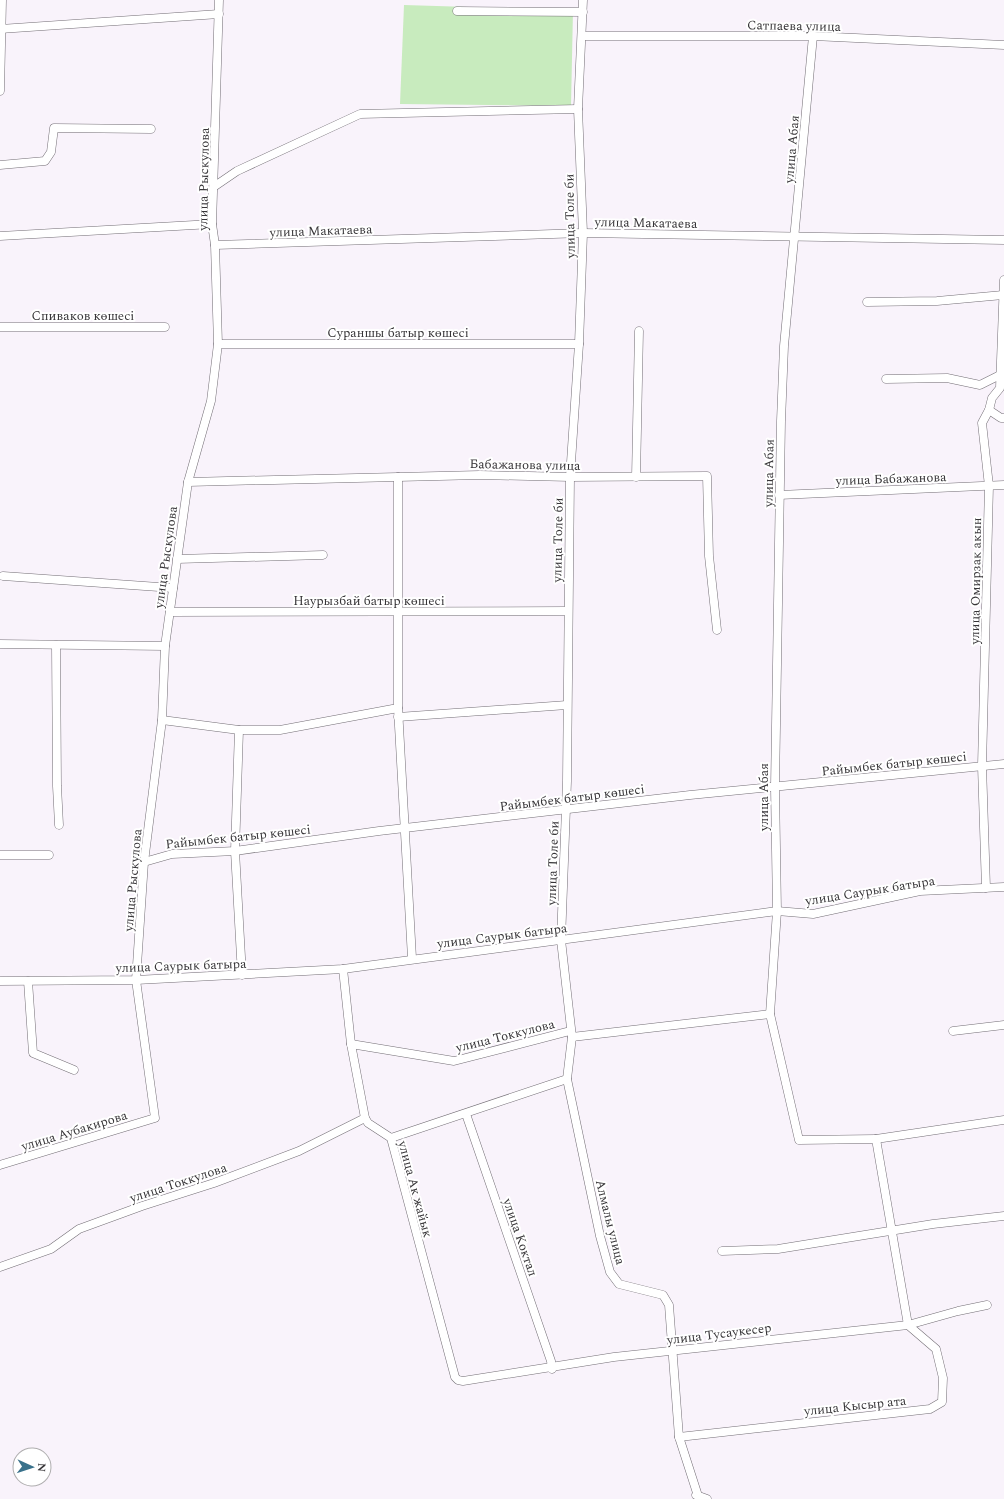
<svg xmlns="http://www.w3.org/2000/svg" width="1004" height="1499" viewBox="0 0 1004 1499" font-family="Spectral,serif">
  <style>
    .green { fill: #c8ebbe }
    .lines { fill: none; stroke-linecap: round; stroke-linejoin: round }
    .minor-casing { stroke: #736e75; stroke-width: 9 }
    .minor { stroke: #fff; stroke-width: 8 }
    .labels { text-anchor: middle; stroke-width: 4; stroke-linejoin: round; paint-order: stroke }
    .street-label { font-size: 13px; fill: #373538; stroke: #fff }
  </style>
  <rect width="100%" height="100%" fill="#f9f3fb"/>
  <polygon class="green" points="404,5 573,10 571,106 400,104"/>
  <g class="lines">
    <defs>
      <g id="minor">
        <polyline points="583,0 578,109 583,233 579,344 570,477 567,781 561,940 572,1037 567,1079 600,1236 610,1272 619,1284 663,1295 669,1305 679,1437 699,1499"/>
        <polyline points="457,11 583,12"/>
        <polyline points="0,29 219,14"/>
        <polyline points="583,36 813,36 1004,45"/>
        <polyline points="0,91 2,0"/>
        <polyline points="0,165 45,161 51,152 54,128 151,129"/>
        <polyline points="215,186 237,171 360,114 578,109"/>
        <polyline points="0,236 212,224"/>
        <polyline points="215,245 583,233 1004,240"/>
        <polyline points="867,302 937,301 1003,295"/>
        <polyline points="0,327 165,327"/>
        <polyline points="218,344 579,344"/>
        <polyline points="886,379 947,378 980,385 1000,375"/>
        <polyline points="989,410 1001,418 1004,418"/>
        <polyline points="398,477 398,708 412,958"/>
        <polyline points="636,477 639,331"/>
        <polyline points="188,482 480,475 570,477 707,476 709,556 717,630"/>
        <polyline points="779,495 1004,485"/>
        <polyline points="177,559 323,555"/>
        <polyline points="3,576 173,588"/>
        <polyline points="170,612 568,611"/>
        <polyline points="0,644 165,646"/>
        <polyline points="56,645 57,786 59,825"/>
        <polyline points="398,717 567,705"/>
        <polyline points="162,720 239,730 280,730 398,708"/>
        <polyline points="239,730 235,851 242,975"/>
        <polyline points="0,855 49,855"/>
        <polyline points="144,862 172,854 235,851 379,831 690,795 1004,764"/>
        <polyline points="986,888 982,766 989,486 982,423 989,410 992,398 1000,388 1004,280"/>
        <polyline points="343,969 351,1044 365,1118 368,1123 391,1138 455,1377 458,1380 463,1381 614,1357 908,1325 958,1311 987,1305"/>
        <polyline points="0,981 136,980 343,969 777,911 813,914 920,891 1004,887"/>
        <polyline points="28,981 33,1053 74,1070"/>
        <polyline points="953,1031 1004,1025"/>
        <polyline points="572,1037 770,1014"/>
        <polyline points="351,1044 454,1061 570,1031"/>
        <polyline points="466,1114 551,1361 552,1369"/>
        <polyline points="391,1138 567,1079"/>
        <polyline points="876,1139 1004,1120"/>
        <polyline points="0,1165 155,1118 136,980 144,862 162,720 165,646 188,482 211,401 218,344 215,245 212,224 219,0"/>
        <polyline points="722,1251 778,1249 933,1224 1004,1216"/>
        <polyline points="0,1267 51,1249 79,1229 142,1206 214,1183 299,1151 365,1118"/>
        <polyline points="679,1437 930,1409 942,1402 943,1378 936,1349 908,1325 876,1139 799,1140 770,1014 777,911 775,787 781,421 784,346 813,36"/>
        <polyline points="696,1495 707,1499"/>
      </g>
    </defs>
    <use href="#minor" class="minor-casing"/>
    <use href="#minor" class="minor"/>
  </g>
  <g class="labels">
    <g class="street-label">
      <text transform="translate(794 25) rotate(1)" y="5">Сатпаева улица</text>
      <text transform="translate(791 149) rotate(-85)" y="5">улица Абая</text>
      <text transform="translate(203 179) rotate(-89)" y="5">улица Рыскулова</text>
      <text transform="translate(569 216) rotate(-91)" y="5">улица Толе би</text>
      <text transform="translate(646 222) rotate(1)" y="5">улица Макатаева</text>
      <text transform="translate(321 230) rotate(-2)" y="5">улица Макатаева</text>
      <text x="83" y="320">Спиваков көшесі</text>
      <text x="398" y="337">Сураншы батыр көшесі</text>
      <text transform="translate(525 464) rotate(1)" y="5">Бабажанова улица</text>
      <text transform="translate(768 473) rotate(-89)" y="5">улица Абая</text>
      <text transform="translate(891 478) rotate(-2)" y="5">улица Бабажанова</text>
      <text transform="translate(557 540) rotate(-89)" y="5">улица Толе би</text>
      <text transform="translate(165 557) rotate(-82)" y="5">улица Рыскулова</text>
      <text transform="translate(975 581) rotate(-89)" y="5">улица Омирзак акын</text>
      <text x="369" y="605">Наурызбай батыр көшесі</text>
      <text transform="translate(894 763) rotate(-6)" y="5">Райымбек батыр көшесі</text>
      <text transform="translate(572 797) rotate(-7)" y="5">Райымбек батыр көшесі</text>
      <text transform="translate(763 797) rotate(-90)" y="5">улица Абая</text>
      <text transform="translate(238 836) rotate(-6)" y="5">Райымбек батыр көшесі</text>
      <text transform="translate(552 863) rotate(-88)" y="5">улица Толе би</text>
      <text transform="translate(132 880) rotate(-85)" y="5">улица Рыскулова</text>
      <text transform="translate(870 890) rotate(-9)" y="5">улица Саурык батыра</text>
      <text transform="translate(502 935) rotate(-7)" y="5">улица Саурык батыра</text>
      <text transform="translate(181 965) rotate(-2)" y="5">улица Саурык батыра</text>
      <text transform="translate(505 1035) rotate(-14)" y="5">улица Токкулова</text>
      <text transform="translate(74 1130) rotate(-17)" y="5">улица Аубакирова</text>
      <text transform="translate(178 1182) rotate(-18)" y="5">улица Токкулова</text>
      <text transform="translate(416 1189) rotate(75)" y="5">улица Ак жайык</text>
      <text transform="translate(611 1222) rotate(76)" y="5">Алмалы улица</text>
      <text transform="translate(521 1237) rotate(71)" y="5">улица Коктал</text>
      <text transform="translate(719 1333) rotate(-7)" y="5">улица Тусаукесер</text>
      <text transform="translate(855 1405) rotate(-6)" y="5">улица Кысыр ата</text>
    </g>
  </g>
  <g transform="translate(32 1467) rotate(93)"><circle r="19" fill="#ffffff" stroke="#afaeaf"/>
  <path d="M0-3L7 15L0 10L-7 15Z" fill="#39718b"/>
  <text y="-6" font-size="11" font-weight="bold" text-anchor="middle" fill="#373538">N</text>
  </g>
</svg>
